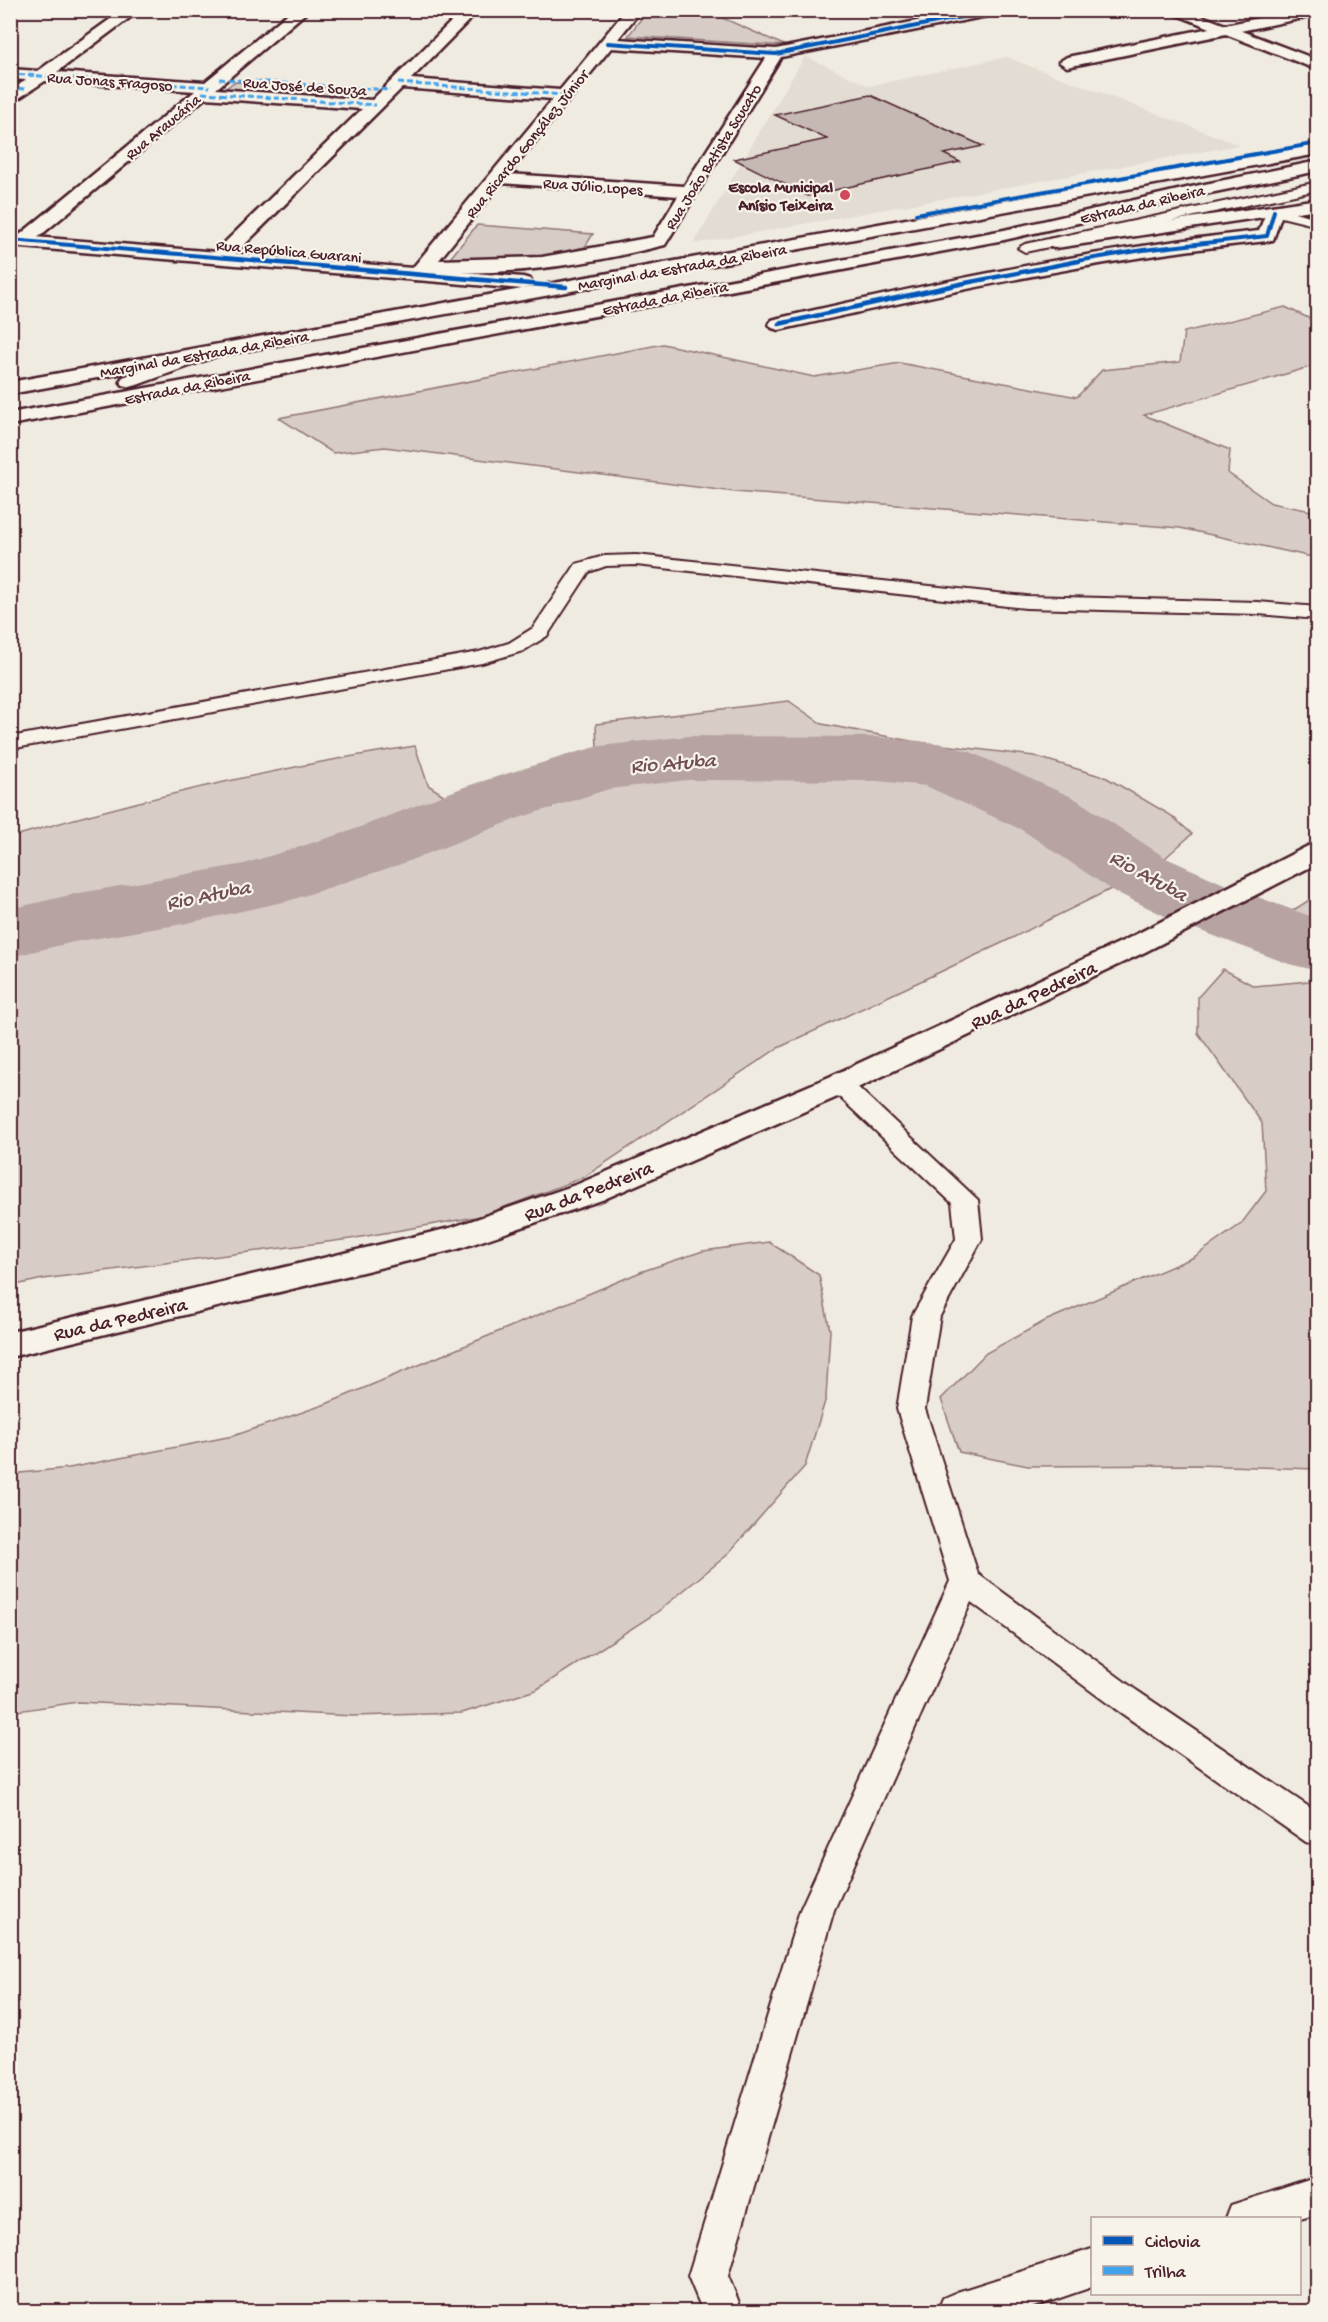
<svg xmlns="http://www.w3.org/2000/svg" width="1328" height="2322" viewBox="0 0 1328 2322" font-family="'Gochi Hand',sans-serif">
  <style>
    .built { fill: #e3dcd2 }
    .green { fill: #d8cdc6; stroke: #917678; stroke-width: 1.5 }
    .lines { fill: none; stroke-linecap: round; stroke-linejoin: round }
    .river { fill: #b7a4a2; fill-rule: evenodd }
    .building { fill: #c6b8b3; stroke: #4a1f2b; stroke-width: 1.5 }
    .lane-casing { stroke: #4a1f2b; stroke-width: 4 }
    .street-casing { stroke: #4a1f2b; stroke-width: 5 }
    .secondary-casing { stroke: #4a1f2b; stroke-width: 5 }
    .primary-casing { stroke: #4a1f2b; stroke-width: 5 }
    .lane { fill: #f7f3e8; fill-rule: evenodd }
    .street { fill: #f7f3e8; fill-rule: evenodd }
    .secondary { fill: #f7f3e8; fill-rule: evenodd }
    .primary { fill: #f7f3e8; fill-rule: evenodd }
    .quiet { stroke: #40a2eb; stroke-width: 3; stroke-dasharray: 6 3; stroke-linecap: butt }
    .cycleway-far1-casing { stroke: #f7f3e8; stroke-width: 5 }
    .cycleway-casing { stroke: #f7f3e8; stroke-width: 7 }
    .cycleway-far1 { stroke: #0057b8; stroke-width: 4 }
    .cycleway { stroke: #0057b8; stroke-width: 4.5 }
    .poi-dot { fill: #d1495b; stroke: #f7f3e8; stroke-width: 2 }
    .labels { text-anchor: middle; stroke-width: 4.5; stroke-linejoin: round; paint-order: stroke }
    .far-street-label { font-size: 16px; fill: #4a1f2b; stroke: #f7f3e8 }
    .far-poi-label { font-size: 16px; font-weight: bold; fill: #4a1f2b; stroke: #f7f3e8; text-anchor: end }
    .street-label { font-size: 20px; fill: #4a1f2b; stroke: #f7f3e8 }
    .water-label { font-size: 21px; font-style: italic; fill: #704e55; stroke: #f7f3e8 }
  </style>
  <rect width="100%" height="100%" fill="#f0ebe0"/>
  <filter id="ink" filterUnits="userSpaceOnUse"><feTurbulence type="fractalNoise" baseFrequency=".0167" numOctaves="2"/><feDisplacementMap in="SourceGraphic" scale="12" xChannelSelector="R" yChannelSelector="G"/><feConvolveMatrix kernelMatrix="1 2 1 2 8 2 1 2 1" color-interpolation-filters="sRGB"/></filter>
  <g filter="url(#ink)">
    <polygon class="built" points="805,56 869,86 1006,57 1240,145 693,244"/>
    <g class="green">
      <polygon points="647,11 707,11 786,46 628,36"/>
      <polygon points="234,82 360,90 350,101 221,92"/>
      <polygon points="477,225 593,234 585,247 528,260 447,262"/>
      <polygon points="1285,307 1317,322 1317,365 1144,415 1230,450 1228,473 1271,503 1317,512 1317,558 1180,528 735,492 385,447 333,453 279,418 663,344 814,377 900,363 1077,397 1102,370 1180,362 1184,332"/>
      <path d="M789 701 822 724 911 741 1034 756 1107 778 1172 816 1192 834 1164 859 1115 887 1004 942 778 1048 584 1177 481 1216 350 1239 43 1279 11 1286V837C144 798 278 767 415 746L428 785 451 800 521 814 552 807 598 773 596 724Z"/>
      <polygon points="1317,895 1317,938 1288,929 1281,918"/>
      <polygon points="1317,940 1317,1469 1198,1465 1028,1466 959,1452 941,1399 986,1353 1045,1321 1194,1257 1241,1224 1266,1191 1262,1123 1198,1033 1198,997 1223,969 1254,986 1309,981"/>
      <polygon points="769,1242 819,1275 830,1330 826,1398 805,1466 726,1556 656,1613 536,1690 462,1713 353,1716 78,1702 11,1712 11,1474 69,1468 233,1436 326,1404 643,1271 703,1251"/>
    </g>
    <g class="lines">
      <polygon class="river" points="688,736 877,737 942,744 968,751 1074,798 1166,858 1233,888 1318,919 1318,971 1289,964 1177,922 1112,890 1022,830 926,786 877,781 688,780 609,789 519,818 401,864 288,901 183,924 74,942 10,957 10,909 74,894 244,864 347,832 467,786 574,753 600,746"/>
    </g>
    <polygon class="building" points="870,95 983,146 944,154 960,162 808,196 734,159 827,139 775,115"/>
    <g class="lines">
      <defs>
        <g id="lane">
          <polygon points="1318,182 1318,190 1025,252 1018,248 1025,244"/>
          <polygon points="1274,207 1318,218 1318,226 1269,214 1267,211"/>
          <polygon points="636,555 1026,596 1258,602 1318,607 1318,619 1258,614 1026,608 636,565 606,566 589,572 547,636 523,651 482,663 10,749 10,737 479,652 509,643 533,628 576,564 604,556"/>
          <polygon points="840,1076 849,1079 978,1200 982,1239 940,1316 925,1409 978,1574 1136,1690 1318,1813 1318,1846 1306,1842 1114,1708 971,1602 834,1910 728,2276 743,2312 703,2312 688,2276 800,1910 950,1581 897,1409 912,1316 956,1239 952,1203 831,1089 828,1084 831,1079"/>
          <polygon points="1318,2177 1318,2214 1300,2219 1226,2218 1231,2205"/>
          <polygon points="1092,2249 1092,2287 1019,2312 937,2312 943,2298 957,2292"/>
        </g>
        <g id="street">
          <path d="M123 10H140L57 72 205 82 292 10H309L216 89 372 100 463 10H479L411 79 560 90 626 10H641L618 39 776 49 972 10H1004L997 14 781 57 665 245C590 264 508 277 430 271 424 279 421 282 410 279L408 275 410 271 553 99 402 88 227 262H213L211 258 213 254 362 109 205 98 29 245H17L14 241 17 237 195 91 45 81 10 104V91L26 80 10 79V69L38 71ZM611 48 766 58 684 186 509 174ZM501 183 678 196 653 237 542 257 439 260Z"/>
          <polygon points="1299,10 1318,10 1318,15 1067,67 1059,62 1067,57"/>
          <path d="M1274 206 1280 207 1283 211 1273 240 1267 241C1102 258 941 293 779 330L772 328 769 324 772 320 779 318C938 282 1097 248 1259 231L1268 207Z"/>
        </g>
        <g id="secondary">
          <polygon points="1164,10 1186,10 1318,60 1318,70"/>
          <polygon points="1318,144 1318,154 10,394 10,382"/>
          <polygon points="10,235 523,277 530,279 532,283 530,287 523,289 10,246"/>
          <polygon points="1318,844 1318,863 1145,952 851,1091 602,1200 458,1249 10,1357 10,1332 450,1228 578,1184 829,1077 1125,940 1308,846"/>
        </g>
        <g id="primary">
          <polygon points="1318,161 1318,171 1200,195 1004,240 10,425 10,413 1004,230 1200,185"/>
          <polygon points="1318,199 1318,209 1056,248 1050,247 1047,243 1050,239 1056,238"/>
          <polygon points="207,347 214,349 217,353 214,357 137,385 130,387 123,385 120,381 123,377"/>
        </g>
      </defs>
      <use href="#lane" class="lane-casing"/>
      <use href="#street" class="street-casing"/>
      <use href="#secondary" class="secondary-casing"/>
      <use href="#primary" class="primary-casing"/>
      <use href="#lane" class="lane"/>
      <use href="#street" class="street"/>
      <use href="#secondary" class="secondary"/>
      <use href="#primary" class="primary"/>
      <g class="quiet">
        <polyline points="10,74 210,87"/>
        <polyline points="219,79 390,90"/>
        <polyline points="398,83 565,95"/>
        <polyline points="10,88 25,89"/>
        <polyline points="202,93 376,105"/>
      </g>
      <defs>
        <g id="cycleway-far1">
          <polyline points="607,43 776,54 997,10"/>
          <polyline points="916,214 1318,143"/>
          <polyline points="10,240 274,262"/>
          <polyline points="1071,262 1143,250 1267,236 1274,211"/>
        </g>
        <g id="cycleway">
          <polyline points="257,261 566,287"/>
          <polyline points="779,324 960,284 1079,261"/>
        </g>
      </defs>
      <use href="#cycleway-far1" class="cycleway-far1-casing"/>
      <use href="#cycleway" class="cycleway-casing"/>
      <use href="#cycleway-far1" class="cycleway-far1"/>
      <use href="#cycleway" class="cycleway"/>
    </g>
  </g>
  <circle class="poi-dot" cx="845" cy="195" r="6"/>
  <g class="labels">
    <g class="far-street-label">
      <text transform="translate(110 80) rotate(4)" y="6">Rua Jonas Fragoso</text>
      <text transform="translate(305 85) rotate(4)" y="6">Rua José de Souza</text>
      <text transform="translate(162 126) rotate(-40)" y="6">Rua Araucária</text>
      <text transform="translate(526 143) rotate(-51)" y="6">Rua Ricardo Gonçález Júnior</text>
      <text transform="translate(712 156) rotate(-58)" y="6">Rua João Batista Scucato</text>
      <text transform="translate(593 185) rotate(4)" y="6">Rua Júlio Lopes</text>
      <text transform="translate(1142 203) rotate(-13)" y="6">Estrada da Ribeira</text>
      <text transform="translate(289 250) rotate(5)" y="6">Rua República Guarani</text>
      <text transform="translate(682 266) rotate(-10)" y="6">Marginal da Estrada da Ribeira</text>
      <text transform="translate(665 297) rotate(-11)" y="6">Estrada da Ribeira</text>
      <text transform="translate(204 353) rotate(-10)" y="6">Marginal da Estrada da Ribeira</text>
      <text transform="translate(187 386) rotate(-11)" y="6">Estrada da Ribeira</text>
    </g>
    <g class="far-poi-label">
      <text x="833" y="192">Escola Municipal<tspan x="833" dy="18">Anísio Teixeira</tspan></text>
    </g>
    <g class="street-label">
      <text transform="translate(1033 994) rotate(-25)" y="7">Rua da Pedreira</text>
      <text transform="translate(588 1190) rotate(-21)" y="7">Rua da Pedreira</text>
      <text transform="translate(120 1318) rotate(-13)" y="7">Rua da Pedreira</text>
    </g>
    <g class="water-label">
      <text transform="translate(673 762) rotate(-4)" y="7">Rio Atuba</text>
      <text transform="translate(1149 875) rotate(29)" y="7">Rio Atuba</text>
      <text transform="translate(208 894) rotate(-11)" y="7">Rio Atuba</text>
    </g>
  </g>
  <rect width="1328" height="2322" fill="none" stroke="#f7f3e8" stroke-width="36"/>
  <rect x="18" y="18" width="1292" height="2286" fill="none" stroke="#4a1f2b" stroke-width="2" filter="url(#ink)"/>
  <rect x="1091" y="2217" width="210" height="78" fill="#f7f3e8" stroke="#b29e9c" stroke-width="1.5"/>
  <rect x="1103" y="2236" width="30" height="9" fill="#0057b8" stroke="#b29e9c" stroke-width="1.5"/>
  <text x="1145" y="2247" font-size="18" fill="#4a1f2b">Ciclovia</text>
  <rect x="1103" y="2266" width="30" height="9" fill="#40a2eb" stroke="#b29e9c" stroke-width="1.5"/>
  <text x="1145" y="2277" font-size="18" fill="#4a1f2b">Trilha</text>
</svg>
